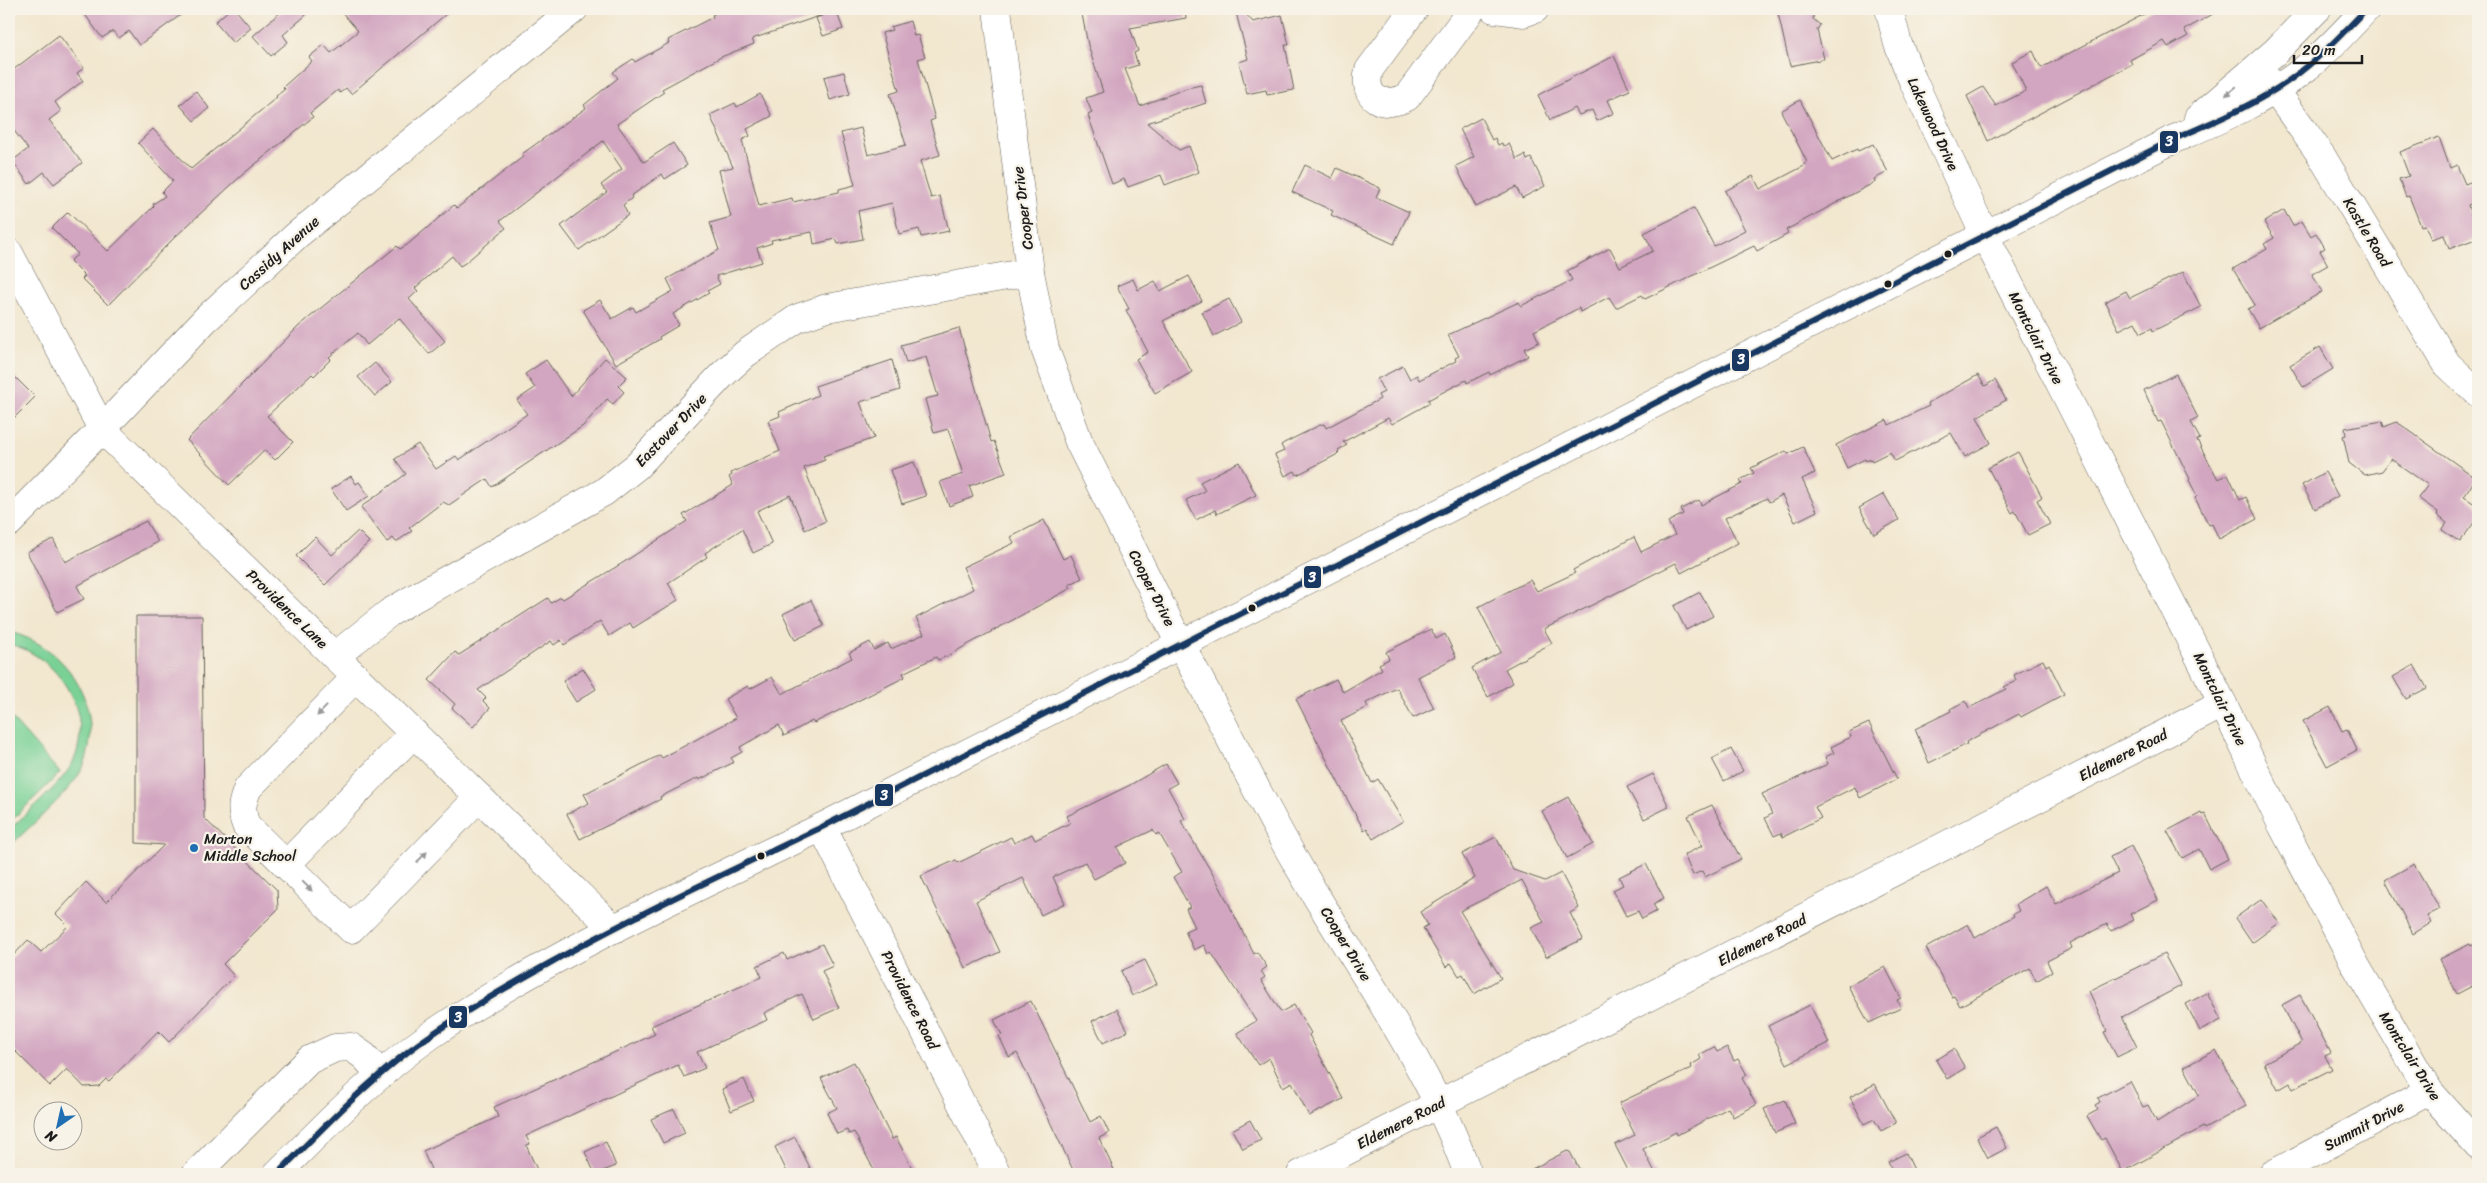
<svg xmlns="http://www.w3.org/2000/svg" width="2487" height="1183" viewBox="0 0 2487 1183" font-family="Sriracha,sans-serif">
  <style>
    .pitch { fill: #7ad196; stroke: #4b7659 }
    .building { fill: #d2a5c0 }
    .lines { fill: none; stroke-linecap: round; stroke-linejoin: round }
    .minor-casing { stroke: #67635b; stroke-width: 29 }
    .major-casing { stroke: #67635b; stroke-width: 29 }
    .minor { stroke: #fff; stroke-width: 28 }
    .major { stroke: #fff; stroke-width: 28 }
    .bus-1-casing { stroke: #f7f3e8; stroke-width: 10 }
    .bus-1 { stroke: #183862; stroke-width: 6 }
    .oneway { fill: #999 }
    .bus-dot { fill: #1c1c1c; stroke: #f7f3e8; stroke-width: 2 }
    .poi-dot { fill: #1f6fb2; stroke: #f7f3e8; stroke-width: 2 }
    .labels { text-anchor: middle; stroke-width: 4.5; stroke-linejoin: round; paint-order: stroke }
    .street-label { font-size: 15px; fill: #1c1c1c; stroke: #f7f3e8 }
    .poi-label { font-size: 15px; fill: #1c1c1c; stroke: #f7f3e8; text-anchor: start }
    .line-badge { stroke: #f7f3e8; stroke-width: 2 }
    .badge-label { font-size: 14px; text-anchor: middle; font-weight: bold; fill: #fff }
  </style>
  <rect width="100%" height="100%" fill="#f7f3e8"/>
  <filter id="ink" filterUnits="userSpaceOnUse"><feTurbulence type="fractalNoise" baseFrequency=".02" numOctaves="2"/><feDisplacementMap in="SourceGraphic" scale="10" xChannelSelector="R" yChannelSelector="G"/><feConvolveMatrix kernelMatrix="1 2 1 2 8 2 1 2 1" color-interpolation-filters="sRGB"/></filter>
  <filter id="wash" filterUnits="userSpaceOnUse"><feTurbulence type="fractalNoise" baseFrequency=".0096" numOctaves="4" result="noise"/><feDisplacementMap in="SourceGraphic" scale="20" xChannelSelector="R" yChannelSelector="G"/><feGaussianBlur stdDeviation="1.12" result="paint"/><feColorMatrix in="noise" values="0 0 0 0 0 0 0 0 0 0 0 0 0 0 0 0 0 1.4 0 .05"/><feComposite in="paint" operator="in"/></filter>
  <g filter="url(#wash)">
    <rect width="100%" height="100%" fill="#f2e7cf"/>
    <g class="pitch">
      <path d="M9 632C66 645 105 705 85 763 76 788 29 827 9 847V830C28 811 62 785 74 760 95 711 56 655 9 644Z"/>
      <polygon points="9,715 60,773 9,823"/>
    </g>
    <g id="blocks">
      <g class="building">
        <polygon points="81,9 189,9 139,45 129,31 119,38 113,31 102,38"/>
        <polygon points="230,9 235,9 251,28 233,43 215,22"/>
        <polygon points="284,9 313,9 283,35 288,42 271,56 253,36"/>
        <polygon points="339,9 452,9 351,94 346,88 340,93 338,90 310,113 313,117 242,175 174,238 108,305 82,279 85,276 70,261 78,254 52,228 68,212 108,251 154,206 153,204 165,196 162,192 173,181 138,143 153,129 191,169 277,97 276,96 285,89 283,87 312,61 309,57 324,45 331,53 358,31"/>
        <polygon points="724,9 831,9 831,12 752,39 754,44 721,57 662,89 664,92 617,124 644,162 673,143 687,165 665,179 662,174 631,196 632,198 623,205 628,215 579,250 561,226 607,192 601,185 622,169 603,141 500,221 506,228 465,263 460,266 452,256 415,288 418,291 409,299 445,341 429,354 399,318 367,345 358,333 329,357 331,359 314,376 312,374 267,416 293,442 275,460 265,450 229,485 187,440 299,326 397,246 400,249 407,245 454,205 457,208 524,156 522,154 586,108 584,105 618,78 613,72 633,59 635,62 669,43 668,40 713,17 712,15"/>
        <polygon points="1081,9 1185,9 1186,18 1130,28 1138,51 1134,53 1138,65 1125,69 1140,106 1187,88 1201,85 1206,103 1147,123 1179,150 1189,146 1199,172 1165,185 1161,175 1128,187 1124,179 1112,184 1088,115 1092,113 1086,98 1103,92 1088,45"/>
        <polygon points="1235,9 1241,9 1253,22 1282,15 1289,45 1285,45 1294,90 1267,95 1266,90 1247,94 1239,62 1248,59"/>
        <polygon points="1777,9 1814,9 1813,19 1820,25 1817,30 1824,59 1790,66"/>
        <polygon points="2154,9 2222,9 2184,30 2188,36 2168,47 2164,41 2130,60 2132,64 1988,141 1967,96 1983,87 1996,106 2026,91 2012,62 2033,51 2041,68"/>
        <polygon points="836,10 843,29 823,36 816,18"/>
        <polygon points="910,21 914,36 918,35 925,57 918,59 935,119 930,121 940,155 920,161 931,198 940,196 949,231 921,237 919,229 899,234 892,203 858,211 863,239 838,244 836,239 814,244 812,232 771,240 772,243 757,248 762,262 716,276 720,284 707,291 709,293 673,314 679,325 659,337 660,339 616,364 583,310 600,300 612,319 633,307 636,312 673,291 667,279 719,250 710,223 731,217 719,170 733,167 710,115 735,103 737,107 760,94 772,116 747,129 750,136 742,140 759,206 792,198 793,202 839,192 839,189 855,185 841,133 861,128 868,155 906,145 890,94 899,91 882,33 892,30 891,27"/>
        <polygon points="59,35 84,68 77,73 83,81 55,102 61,111 49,120 82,163 54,184 44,172 29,184 12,161 28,149 9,124 9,73"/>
        <polygon points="1614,56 1630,90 1608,100 1614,113 1597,121 1592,110 1579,115 1575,108 1550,120 1538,95"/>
        <polygon points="844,72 850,94 830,100 824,77"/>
        <polygon points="196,91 209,108 194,121 180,105"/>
        <polygon points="1800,100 1832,161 1857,149 1858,151 1873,144 1888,172 1874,179 1875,182 1786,230 1788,234 1757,251 1754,246 1645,299 1642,295 1616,308 1609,297 1580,312 1579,308 1534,331 1539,342 1524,349 1528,356 1490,375 1489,372 1467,383 1466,380 1428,400 1430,403 1392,424 1388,418 1343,442 1347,445 1338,450 1339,452 1336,455 1297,475 1295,471 1285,476 1275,455 1284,451 1281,445 1284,443 1320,425 1324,424 1326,428 1380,399 1378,395 1384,392 1377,379 1403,366 1410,379 1417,375 1419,380 1456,361 1455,358 1459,356 1448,335 1519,302 1521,306 1572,280 1567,271 1610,248 1620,267 1653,251 1644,233 1694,208 1714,246 1745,230 1725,191 1753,176 1760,189 1804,166 1803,165 1807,162 1781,111"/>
        <polygon points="1481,118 1492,140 1495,138 1498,145 1502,143 1503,146 1509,144 1517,159 1525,155 1527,160 1531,158 1545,186 1522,198 1516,187 1476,207 1456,166 1474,157 1460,129"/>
        <polygon points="2439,137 2450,168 2457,165 2465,184 2478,179 2478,201 2468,205 2478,238 2449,249 2444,235 2431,239 2425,225 2421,226 2409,196 2406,197 2399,179 2409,176 2400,152"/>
        <polygon points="1305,165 1332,178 1337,168 1380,188 1376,197 1409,212 1394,244 1331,215 1333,211 1292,192"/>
        <polygon points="2284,210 2293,226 2302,221 2311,236 2316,233 2325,248 2320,251 2328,265 2312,274 2322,292 2259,328 2248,309 2255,305 2233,269 2267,249 2264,244 2274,238 2264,222"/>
        <polygon points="2183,272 2201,307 2153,331 2152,328 2141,333 2135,322 2119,330 2105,302 2126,291 2130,298"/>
        <polygon points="1189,276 1202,301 1163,321 1192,372 1155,393 1136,359 1148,352 1126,310 1129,309 1117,286 1133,279 1138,290 1155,281 1160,291"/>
        <polygon points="1229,299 1241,322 1214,336 1202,312"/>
        <polygon points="959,328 991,442 994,441 1006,473 969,486 973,497 949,506 940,482 963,474 948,429 934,433 925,399 938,396 926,357 906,363 901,345"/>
        <polygon points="2320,347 2333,369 2303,387 2290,365"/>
        <polygon points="605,358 627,377 618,386 624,392 613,404 607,399 583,426 492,487 487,479 449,505 443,502 409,528 412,531 396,542 393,538 387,542 361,507 406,474 395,459 418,444 436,469 456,456 459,460 527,414 517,400 535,388 525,374 546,360 571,396"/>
        <polygon points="892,360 900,390 860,402 874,438 823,456 825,460 804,468 826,521 805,530 790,495 757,511 772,544 753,553 742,529 705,553 707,557 668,583 678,600 633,628 630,623 609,636 600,621 564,645 561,640 554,645 551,641 478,690 486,698 483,701 490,708 473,727 452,708 455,704 429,680 455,652 459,655 548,598 551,603 561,597 563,599 621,564 687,521 683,515 733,485 729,477 732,475 731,473 780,451 768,421 780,416 779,412 818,395 815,386"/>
        <polygon points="375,363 392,382 375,396 358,377"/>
        <polygon points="9,371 35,397 9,423"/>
        <polygon points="2176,374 2198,418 2191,422 2200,439 2197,440 2218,479 2228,474 2240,500 2246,497 2257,519 2219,539 2212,524 2209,525 2195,498 2197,496 2189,480 2190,479 2161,421 2158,422 2144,390"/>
        <polygon points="1978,375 1985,386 1995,380 2006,400 1977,417 1991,443 1965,457 1951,433 1895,461 1890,452 1872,461 1871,459 1866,461 1865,459 1847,468 1836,445 1887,420 1889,425 1929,406 1928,403"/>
        <polygon points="2382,421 2384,427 2397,422 2476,478 2464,497 2478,506 2478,517 2460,542 2442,530 2447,523 2437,515 2438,512 2418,498 2428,485 2391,459 2382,471 2365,475 2349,463 2343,436 2346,435 2345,428"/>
        <polygon points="1803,447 1815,473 1802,479 1817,511 1795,522 1782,495 1769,502 1767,498 1725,518 1738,543 1681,573 1676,563 1544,629 1552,643 1505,669 1513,683 1488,697 1472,668 1501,652 1478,607 1530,580 1537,591 1575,573 1573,570 1634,537 1641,552 1675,535 1668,522 1683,514 1681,509 1699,500 1701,505 1742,484 1740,480 1754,473 1751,468 1786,451 1788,454"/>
        <polygon points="2018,452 2042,497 2037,500 2050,524 2028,535 2015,511 2012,513 1988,468"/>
        <polygon points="914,462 926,496 902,504 890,470"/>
        <polygon points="1239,462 1256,495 1217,514 1215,510 1196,520 1186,500 1205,491 1200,482"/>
        <polygon points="2325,472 2338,496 2315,509 2302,485"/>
        <polygon points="351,476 356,484 359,482 369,496 346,511 331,489"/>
        <polygon points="1884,494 1899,520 1874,534 1859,508"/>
        <polygon points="1044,520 1063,559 1071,555 1082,578 1069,585 1071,588 949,655 938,660 936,657 903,673 905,677 814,723 812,721 784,736 779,725 740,747 742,752 731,758 734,762 699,780 698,778 660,797 661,799 580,839 567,814 589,803 584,794 660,755 662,758 736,718 725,699 748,686 750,689 772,677 782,694 852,658 849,653 870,642 874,650 888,643 891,649 924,634 916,618 973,589 963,567 1014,543 1011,537"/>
        <polygon points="146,521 158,542 77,586 84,599 57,612 27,552 53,539 65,562"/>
        <polygon points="358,531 369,542 325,585 296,556 315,537 332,555"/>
        <polygon points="1700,592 1713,616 1686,630 1674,606"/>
        <polygon points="811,600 824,626 795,640 783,614"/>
        <polygon points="136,616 202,616 204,818 277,890 278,909 223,964 234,976 169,1042 158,1031 109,1081 106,1079 99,1086 84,1087 67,1069 50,1086 9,1045 9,960 28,940 41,952 68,926 56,914 86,882 106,902 164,845 136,843"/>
        <polygon points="1431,629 1436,639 1445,634 1456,657 1418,677 1434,708 1413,718 1397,688 1366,703 1368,707 1341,721 1372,783 1378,779 1403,821 1373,839 1367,828 1364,830 1340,786 1296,699 1336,679 1343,692 1382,669 1379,664 1389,659 1386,652"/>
        <polygon points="2043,660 2046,666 2049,664 2064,694 2021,717 2019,714 1966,742 1967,744 1929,763 1915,729 1951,711 1950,709 1966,701 1969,708 2006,689 2004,687 2016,681 2014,675"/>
        <polygon points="2414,665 2427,688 2406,699 2393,677"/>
        <polygon points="583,668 596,689 576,702 563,681"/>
        <polygon points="2330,707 2342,731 2347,729 2357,750 2327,766 2303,721"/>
        <polygon points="1869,723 1897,779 1860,798 1855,787 1815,807 1821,818 1783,837 1781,833 1774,836 1765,818 1772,814 1762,794 1828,764 1825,757 1834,753 1831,747 1851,737 1849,732"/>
        <polygon points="1731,749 1743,771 1724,781 1712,759"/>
        <polygon points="1166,764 1177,783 1168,788 1185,819 1181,821 1218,883 1254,954 1257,952 1267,967 1261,971 1265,977 1261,980 1281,1012 1294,1005 1311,1033 1309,1035 1343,1099 1309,1116 1292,1082 1283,1087 1269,1058 1258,1065 1237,1033 1256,1021 1211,952 1208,954 1204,945 1194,950 1185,931 1195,927 1186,909 1190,907 1173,877 1182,872 1159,833 1156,835 1153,830 1117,847 1125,863 1094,879 1085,862 1053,877 1065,903 1041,915 1023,878 976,901 1000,952 965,968 921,876 956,860 958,863 1011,837 1014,843 1032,834 1035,840 1070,823 1067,816 1130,785"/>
        <polygon points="1653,774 1669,807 1644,819 1627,787"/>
        <polygon points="1568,797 1593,844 1567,858 1542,811"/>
        <polygon points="1712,805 1741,859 1705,877 1702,871 1693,875 1684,855 1702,846 1688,816"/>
        <polygon points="2201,813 2202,815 2205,814 2228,859 2209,869 2199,849 2182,858 2167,831"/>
        <polygon points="1496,837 1513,870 1545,881 1561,873 1579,908 1570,913 1583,939 1546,957 1531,928 1544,922 1522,880 1460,911 1501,978 1474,994 1463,974 1459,976 1451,963 1446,967 1423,928 1428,925 1420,912 1475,878 1462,854"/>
        <polygon points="2131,846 2158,900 2130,914 2133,920 2111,931 2107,924 2070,943 2072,948 2047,961 2052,972 2036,981 2030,968 1960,1006 1954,996 1952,997 1926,948 1968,924 1975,938 2014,916 2013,914 2019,911 2016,904 2046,886 2056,904 2118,873 2110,857"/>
        <polygon points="1646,864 1664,898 1653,904 1657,911 1642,919 1638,911 1626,916 1613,890 1623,885 1619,877"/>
        <polygon points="2414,864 2440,909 2427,916 2431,923 2413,934 2385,880"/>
        <polygon points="2262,899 2279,923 2252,943 2235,918"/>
        <polygon points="2478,942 2478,983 2457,994 2440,959 2470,944 2471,946"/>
        <polygon points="822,944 833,966 822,971 839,1008 814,1019 802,994 764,1013 767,1020 697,1052 705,1068 684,1077 678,1065 526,1136 530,1144 526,1145 539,1174 433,1174 423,1151 498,1117 494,1107 655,1034 651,1026 762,977 757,966 784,953 787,960"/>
        <polygon points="2164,954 2181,986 2122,1017 2137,1047 2117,1057 2104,1032 2107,1031 2089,991"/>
        <polygon points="1145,960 1157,984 1132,996 1121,971"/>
        <polygon points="1885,967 1901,998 1897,1000 1901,1008 1869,1023 1848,986"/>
        <polygon points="2207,993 2221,1020 2200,1031 2186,1004"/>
        <polygon points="2300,995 2331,1053 2325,1056 2332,1069 2293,1089 2290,1083 2278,1090 2264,1063 2302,1043 2282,1005"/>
        <polygon points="1031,1001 1090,1122 1101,1116 1109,1133 1099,1138 1116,1174 1075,1174 1017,1053 1009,1057 999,1036 1002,1035 994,1020"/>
        <polygon points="1810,1005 1829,1043 1787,1064 1768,1026"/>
        <polygon points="1117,1009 1128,1031 1103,1043 1092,1021"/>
        <polygon points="1714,1047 1717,1052 1727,1047 1734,1061 1738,1059 1747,1075 1742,1078 1756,1105 1733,1117 1728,1108 1677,1135 1676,1132 1643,1149 1656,1174 1630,1174 1615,1145 1635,1135 1619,1103 1692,1068 1691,1065 1701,1059 1699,1055"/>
        <polygon points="1954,1049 1965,1068 1947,1079 1936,1060"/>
        <polygon points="2216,1050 2246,1106 2204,1129 2203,1127 2123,1172 2105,1138 2101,1140 2087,1116 2098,1110 2095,1105 2100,1102 2098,1098 2130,1081 2143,1107 2148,1105 2157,1122 2199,1095 2184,1067"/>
        <polygon points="854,1062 892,1139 896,1137 915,1174 876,1174 854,1132 849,1134 847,1130 837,1134 827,1113 837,1108 821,1078"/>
        <polygon points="744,1079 754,1101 731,1111 722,1089"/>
        <polygon points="1875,1084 1896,1123 1881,1131 1874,1119 1864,1124 1850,1097"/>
        <polygon points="1785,1100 1795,1124 1775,1133 1764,1109"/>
        <polygon points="674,1109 685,1133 663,1143 651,1119"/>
        <polygon points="1250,1120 1261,1140 1243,1149 1232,1130"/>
        <polygon points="1996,1127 2007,1148 1988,1158 1977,1137"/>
        <polygon points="795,1137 813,1174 788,1174 775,1147"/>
        <polygon points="606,1142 616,1166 595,1174 585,1152"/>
        <polygon points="1567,1151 1570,1152 1582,1174 1522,1174"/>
        <polygon points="1906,1153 1916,1174 1894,1174 1888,1162"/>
      </g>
    </g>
  </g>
  <g filter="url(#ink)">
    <use href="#blocks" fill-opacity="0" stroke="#67635b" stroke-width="1"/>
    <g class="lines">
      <defs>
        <g id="minor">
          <polyline points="997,9 1030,272 1045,349 1079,442 1180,644"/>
          <path d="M1414 9 1369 70C1362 99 1383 109 1407 97L1472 9"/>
          <polyline points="1494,9 1523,13 1535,9"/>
          <polyline points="1889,9 1898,44 1913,81 1985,236 2223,704 2282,825 2356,966 2429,1091 2478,1146"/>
          <polyline points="2261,70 2321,155 2447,364 2478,393"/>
          <polyline points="9,253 102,429 614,929"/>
          <polyline points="9,523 102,429 205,320 297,235 574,9"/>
          <polyline points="335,656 389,613 409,601 604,492 637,466 721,376 745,354 798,318 827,308 1030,272"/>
          <path d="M356 677 248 788C242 802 240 810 246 825L351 929 479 797"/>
          <polyline points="822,827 997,1174"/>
          <polyline points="286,865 414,733"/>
          <polyline points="196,1174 309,1060 335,1048 351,1047 364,1056 381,1075"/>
          <polyline points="1301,1174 2223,704"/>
          <polyline points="2273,1174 2429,1091"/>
        </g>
        <g id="major">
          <polyline points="2198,118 2276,51 2317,9"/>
          <path d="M1180 644C1222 718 1257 796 1300 869 1358 969 1429 1064 1468 1174"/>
          <path d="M277 1174C326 1125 374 1075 431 1035 553 952 690 891 822 827L2172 140C2218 120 2267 100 2306 68 2328 51 2347 29 2366 9"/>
        </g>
      </defs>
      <use href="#minor" class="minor-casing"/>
      <use href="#major" class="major-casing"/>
      <use href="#minor" class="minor"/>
      <use href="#major" class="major"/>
      <defs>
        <path id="bus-1" d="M277 1174C320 1131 362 1087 410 1050 453 1018 501 990 548 964 637 914 730 871 822 827L2172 140C2213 122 2255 105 2291 79 2319 59 2342 34 2366 9"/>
      </defs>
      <use href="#bus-1" class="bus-1-casing"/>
      <use href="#bus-1" class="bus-1"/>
    </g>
    <defs><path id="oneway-solid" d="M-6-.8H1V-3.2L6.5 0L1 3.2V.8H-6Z" transform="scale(1.25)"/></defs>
    <g class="oneway">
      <use href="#oneway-solid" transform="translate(2231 91) rotate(140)"/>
      <use href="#oneway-solid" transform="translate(322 711) rotate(134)"/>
      <use href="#oneway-solid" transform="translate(422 857) rotate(-45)"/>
      <use href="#oneway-solid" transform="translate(307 886) rotate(45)"/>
    </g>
  </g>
  <g class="bus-dot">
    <circle cx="1948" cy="254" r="4.5"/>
    <circle cx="1888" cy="284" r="4.5"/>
    <circle cx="1252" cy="608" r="4.5"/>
    <circle cx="761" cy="856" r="4.5"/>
  </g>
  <circle class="poi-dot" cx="194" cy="848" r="5"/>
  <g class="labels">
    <g class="street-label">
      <text transform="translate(1933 124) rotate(65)" y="5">Lakewood Drive</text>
      <text transform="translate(1023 208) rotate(-97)" y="5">Cooper Drive</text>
      <text transform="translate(2367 232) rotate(59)" y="5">Kastle Road</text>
      <text transform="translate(279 253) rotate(-42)" y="5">Cassidy Avenue</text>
      <text transform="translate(2036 338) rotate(63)" y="5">Montclair Drive</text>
      <text transform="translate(671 430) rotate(-46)" y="5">Eastover Drive</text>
      <text transform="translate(1152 588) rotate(63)" y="5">Cooper Drive</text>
      <text transform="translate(287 609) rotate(44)" y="5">Providence Lane</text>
      <text transform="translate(2220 699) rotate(64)" y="5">Montclair Drive</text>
      <text transform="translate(2123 755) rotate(-27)" y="5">Eldemere Road</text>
      <text transform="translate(1762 940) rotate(-27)" y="5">Eldemere Road</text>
      <text transform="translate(1346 944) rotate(59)" y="5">Cooper Drive</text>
      <text transform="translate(910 1000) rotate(63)" y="5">Providence Road</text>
      <text transform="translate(2410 1056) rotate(58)" y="5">Montclair Drive</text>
      <text transform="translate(1401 1123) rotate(-27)" y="5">Eldemere Road</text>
      <text transform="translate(2364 1126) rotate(-28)" y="5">Summit Drive</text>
    </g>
    <g class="poi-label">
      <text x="204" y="844">Morton<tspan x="204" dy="17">Middle School</tspan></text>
    </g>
  </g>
  <g class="line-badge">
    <rect x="2159" y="130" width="20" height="24" rx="5" fill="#183862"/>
    <rect x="1731" y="348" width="19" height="24" rx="5" fill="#183862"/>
    <rect x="1303" y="565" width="19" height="24" rx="5" fill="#183862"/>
    <rect x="874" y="783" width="20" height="24" rx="5" fill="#183862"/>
    <rect x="448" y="1005" width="20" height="24" rx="5" fill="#183862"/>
  </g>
  <g class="badge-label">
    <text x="2169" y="146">3</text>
    <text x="1741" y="364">3</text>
    <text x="1312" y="582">3</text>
    <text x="884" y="800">3</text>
    <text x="458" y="1022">3</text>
  </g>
  <rect width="2487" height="1183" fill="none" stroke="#f7f3e8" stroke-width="30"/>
  <g transform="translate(58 1126) rotate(214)"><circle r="24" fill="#f7f3e8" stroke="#9f9d96"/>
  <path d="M0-4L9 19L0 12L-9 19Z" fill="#1f6fb2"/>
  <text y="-8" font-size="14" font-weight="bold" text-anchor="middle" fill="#1c1c1c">N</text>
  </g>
  <path d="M2294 55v8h68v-8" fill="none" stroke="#1c1c1c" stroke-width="2.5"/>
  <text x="2302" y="55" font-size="15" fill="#1c1c1c" stroke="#f7f3e8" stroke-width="4" paint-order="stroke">20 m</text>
</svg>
